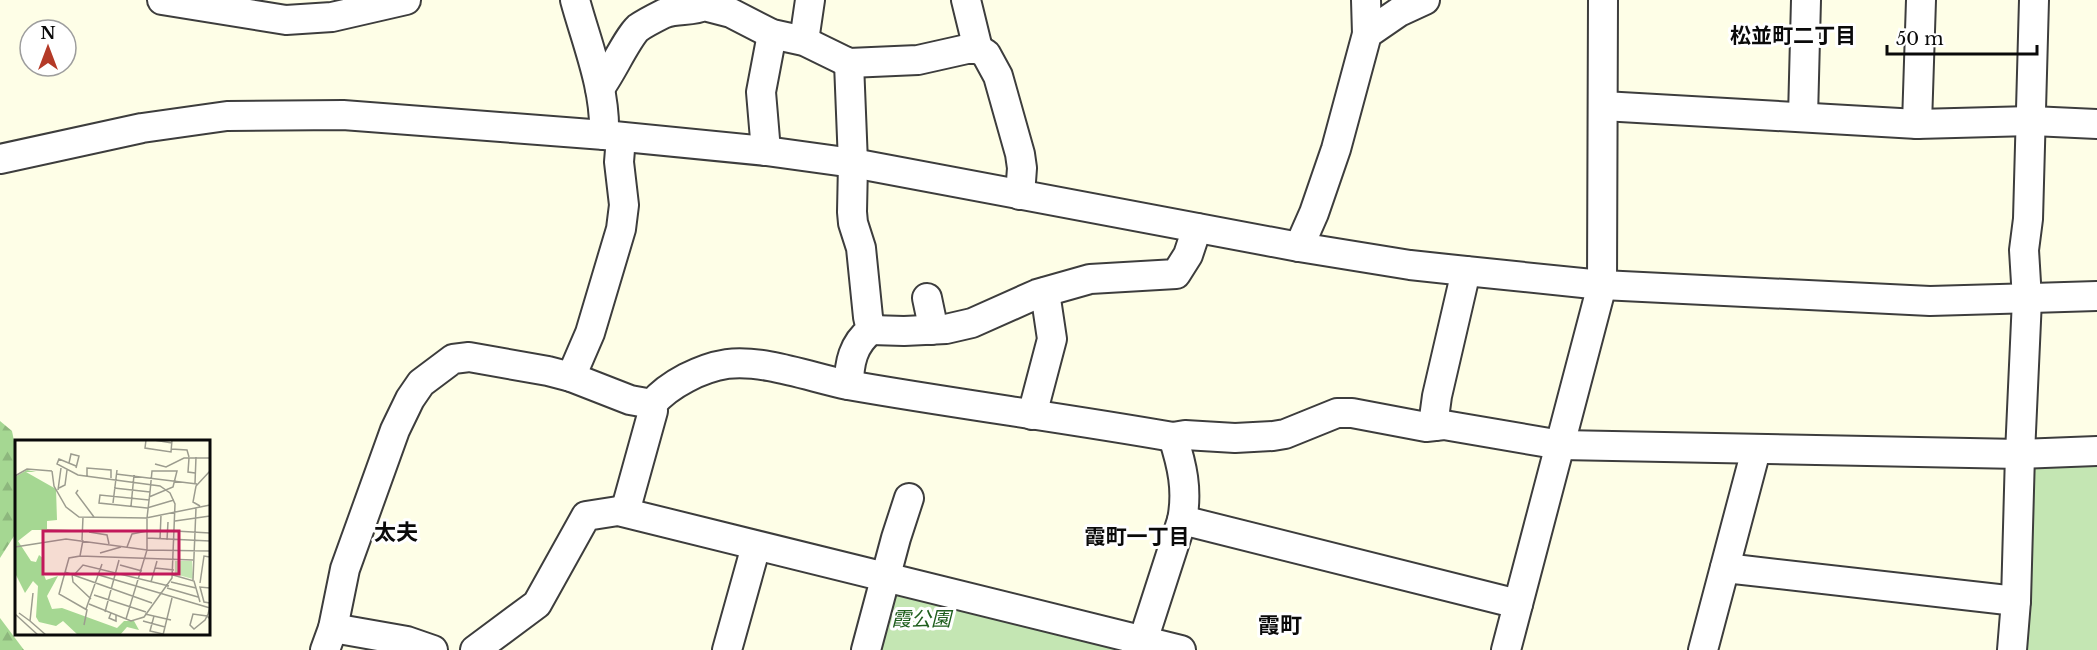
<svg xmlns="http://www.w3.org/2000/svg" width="2097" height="650" viewBox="0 0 2097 650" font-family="'Libre Baskerville','Noto Sans JP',serif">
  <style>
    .forest { fill: url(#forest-firs) }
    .park { fill: #c4e6b3 }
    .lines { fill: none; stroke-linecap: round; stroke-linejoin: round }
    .minor-casing { stroke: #3d3d3d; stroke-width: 32 }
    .minor { stroke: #fff; stroke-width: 28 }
    .labels { text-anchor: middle; stroke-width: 6; stroke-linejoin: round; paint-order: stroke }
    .park-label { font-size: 20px; font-style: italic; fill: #1f5e1d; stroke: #fff }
    .neighbourhood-label { font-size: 21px; font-weight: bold; fill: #0a0a0a; stroke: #fff }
    .quarter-label { font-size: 22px; font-weight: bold; fill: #0a0a0a; stroke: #fff }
    .inset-road { fill: none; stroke: #9c9c8f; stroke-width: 1.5 }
    .view { fill: #c2185b; fill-opacity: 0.15; stroke: #c2185b; stroke-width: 3 }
    .inset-edge { fill: none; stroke: #0a0a0a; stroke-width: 3 }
  </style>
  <defs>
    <pattern id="forest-firs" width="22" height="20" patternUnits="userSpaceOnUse" patternTransform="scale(1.5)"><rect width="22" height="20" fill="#a5d792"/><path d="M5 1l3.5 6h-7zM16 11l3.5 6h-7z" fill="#8db77d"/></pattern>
  </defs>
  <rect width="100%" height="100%" fill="#fefee7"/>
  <g class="forest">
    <polygon points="0,421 12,431 16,451 16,533 0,558"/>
    <polygon points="0,618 24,650 0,650"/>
  </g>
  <g class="park">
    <polygon points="2097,459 2097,650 2025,650 2031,466"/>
    <polygon points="899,583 1135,650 880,650"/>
  </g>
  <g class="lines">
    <defs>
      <g id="minor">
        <polyline points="162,0 286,20 332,17 406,0"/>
        <path d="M575 0C587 44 606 89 604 135"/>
        <polyline points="966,0 978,49"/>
        <polyline points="1366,0 1367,34"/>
        <polyline points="804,41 810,0"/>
        <path d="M600 88C611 74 627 38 638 28 645 23 655 18 663 14 676 8 692 12 704 6L731 13 772 34 804 41 849 63 918 60 967 49H978L986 54 998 76 1020 154 1022 168 1020 195"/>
        <polyline points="1603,106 1917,124 2031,121 2097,124"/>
        <polyline points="1803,117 1806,0"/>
        <polyline points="1917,124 1921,0"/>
        <polyline points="766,151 761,92 772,34"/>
        <polyline points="0,159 142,128 227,116 343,115 604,135 766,151 853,163 1299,247 1410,265 1466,271 1602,285 1930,301 2097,296"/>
        <polyline points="1299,247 1314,213 1336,149 1367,34 1399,12 1425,0"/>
        <polyline points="927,298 931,317 931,330"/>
        <polyline points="871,330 904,331 946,329 972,323 1037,294 1090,279 1176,274 1188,255 1197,228"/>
        <path d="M571 377 630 400 652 404C669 384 701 368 727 364 763 359 813 378 848 385 956 404 1065 418 1173 437L1185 435 1235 438 1273 436 1285 434 1337 413H1352L1426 427 1444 425 1561 445 2020 454 2097 451"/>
        <path d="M849 385C849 363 853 344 871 330L868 317 861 248 853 223 852 212 853 163 849 63"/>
        <polyline points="1032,415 1052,339 1045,292"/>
        <polyline points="1435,426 1434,418 1437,396 1466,271"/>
        <polyline points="625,512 653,411 652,404"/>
        <polyline points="1182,520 1518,604"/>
        <polyline points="1725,568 2016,601"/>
        <polyline points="333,628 407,641 433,650"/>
        <polyline points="325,650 333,628 345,569 395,430 410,399 421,383 453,359 469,357 548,371 571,377 590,333 621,229 624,205 619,162 621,137"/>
        <polyline points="475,650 537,604 586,516 618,511 1181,650"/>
        <polyline points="727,650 756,546"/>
        <polyline points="866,650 896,538 909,498"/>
        <path d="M1140 650 1182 520C1188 490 1182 465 1173 437"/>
        <polyline points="1506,650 1602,285 1603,0"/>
        <polyline points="1703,650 1756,450"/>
        <polyline points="2012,650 2016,601 2020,454 2027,299 2024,250 2028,219 2034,0"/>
      </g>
    </defs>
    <use href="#minor" class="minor-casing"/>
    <use href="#minor" class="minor"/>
  </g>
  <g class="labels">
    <g class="park-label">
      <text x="921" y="626">霞公園</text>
    </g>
    <g class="neighbourhood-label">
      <text x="1793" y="43">松並町二丁目</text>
      <text x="1137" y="544">霞町一丁目</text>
    </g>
    <g class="quarter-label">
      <text x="396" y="540">太夫</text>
      <text x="1280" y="633">霞町</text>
    </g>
  </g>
  <g transform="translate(15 440)">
    <rect width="195" height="195" fill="#fefee7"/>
    <path d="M12 30 21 32H11L41 49 42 80 32 81V90H17L3 101 16 121 21 122 24 115 29 119 27 130 31 140 43 136 32 156 37 169 47 168 102 188 109 181H119L124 190 112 187 105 195H63L48 181 41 186 24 182 21 177 23 146 18 141 10 153 0 133V37Z" fill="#a5d792"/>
    <path d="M177 121 178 139 160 134V121Z" fill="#c4e6b3"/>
    <path class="inset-road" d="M131 0 130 8 156 12 157 0M139 0 157 3M156 9 172 10 174 17M174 18 173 32 180 33M54 23 56 14 64 16 61 28M140 24 151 27 169 18H195M61 26 44 19 42 24 63 35 145 46 155 53 160 64 157 138 129 177 116 181 74 164M37 31 39 46 51 67 64 77 131 78 195 65M101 34 182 44M0 36 12 29 37 31M72 36V28L96 30V38M180 43 181 17M44 48 50 45 52 30M99 48 135 52M43 50 46 28M63 50 61 53 79 77M134 60 85 55 84 63 132 68 159 60M98 63 102 30M116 66 119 35M185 66 178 62 181 46 195 31M160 81 195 76M32 90 65 91M160 91 195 93M74 92 92 95 94 104M132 98 195 101M145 99 146 75M67 100 68 77M68 100 65 116 54 118 44 154 72 170 69 185M152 100 153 82M0 107 51 99 132 110 195 111M112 107 117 94 132 91M85 113 106 107M65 116 178 120M105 125 127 131M140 128 159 130M50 132 137 163M57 134 58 142 76 159M59 135 68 125 154 146M84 135 195 168M158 135 179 141 185 162M178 140 181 68M136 142 142 121M156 142 181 148M185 143 189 116 195 117M152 148 183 157M195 148 185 147 189 162 195 163M79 155 131 172M195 167 193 174 190 180 179 189 175 185 178 174 192 176 195 179M71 169 87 124M90 172 104 120M4 173 15 181 18 153M96 173 94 178 101 181V175M0 174 23 195M130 174 156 180M139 176 135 191 148 194M111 179 132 110V78L135 52 137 31H162L158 47 134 57M15 181 31 195M128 181 150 187M148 195 157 158"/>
    <path class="view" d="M28 91H164V134H28Z"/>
    <rect width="195" height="195" class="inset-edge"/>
  </g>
  <g transform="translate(48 48)"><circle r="28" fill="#ffffff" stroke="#9d9d9d" stroke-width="1.5"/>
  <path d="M0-4.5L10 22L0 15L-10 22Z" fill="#b43a27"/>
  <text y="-9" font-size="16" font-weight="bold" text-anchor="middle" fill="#0a0a0a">N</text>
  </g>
  <path d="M1887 45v9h150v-9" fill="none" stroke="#0a0a0a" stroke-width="3"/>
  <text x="1896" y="45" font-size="18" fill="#0a0a0a" stroke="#ffffff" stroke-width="4.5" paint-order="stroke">50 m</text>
</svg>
